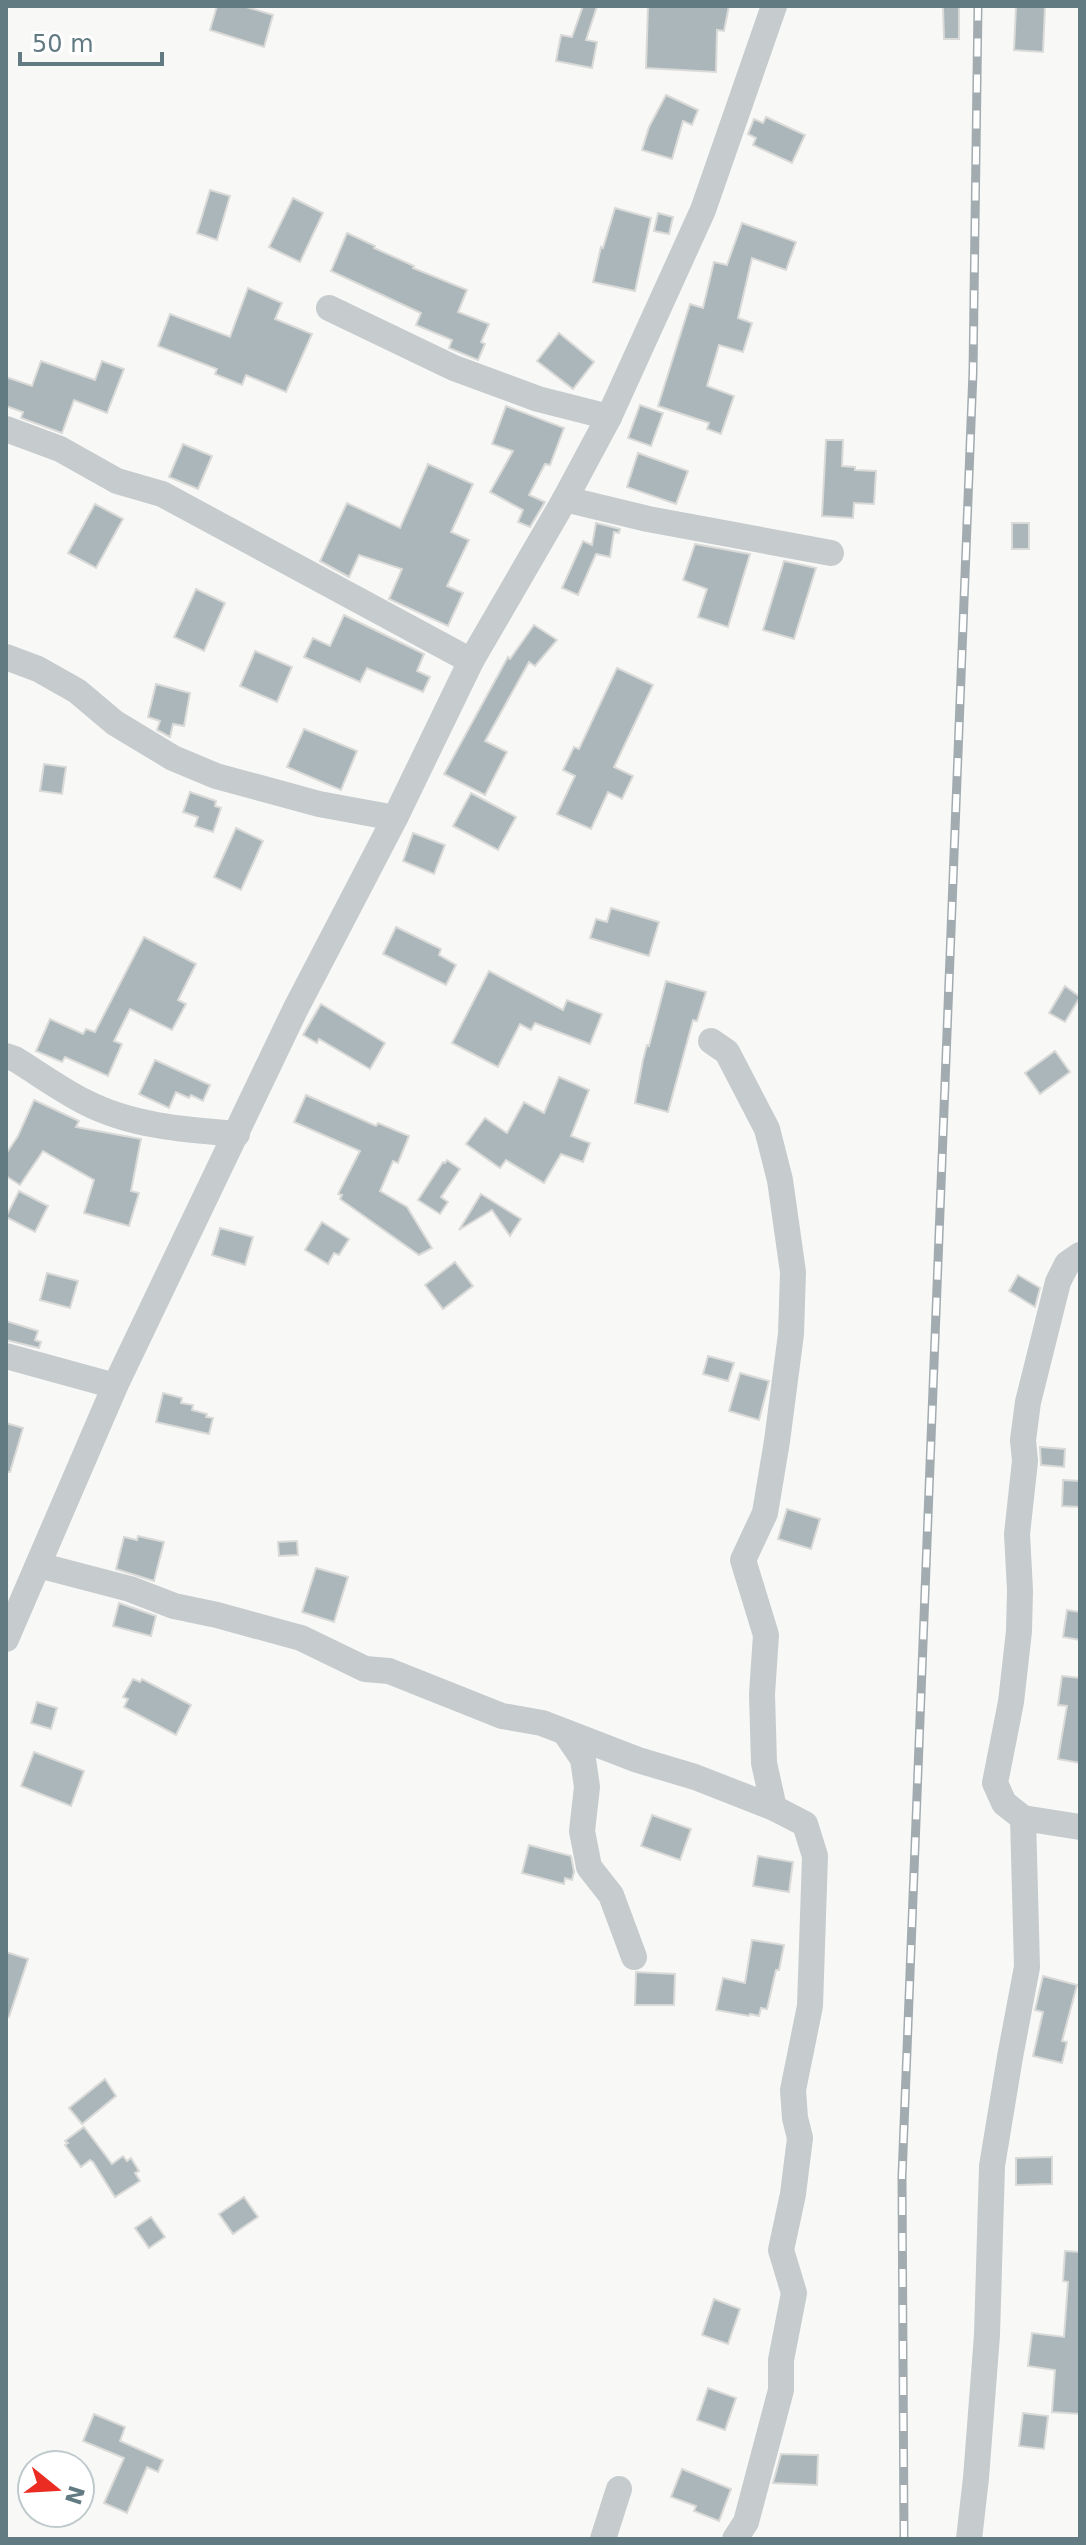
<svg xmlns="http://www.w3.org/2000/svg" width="1086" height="2545" viewBox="0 0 1086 2545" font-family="'DejaVu Sans',sans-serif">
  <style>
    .building { fill: #aab6b9; stroke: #dadad8; stroke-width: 2 }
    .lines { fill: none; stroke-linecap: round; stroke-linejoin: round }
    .minor { stroke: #c6cbcd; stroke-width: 26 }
    .rail-casing { stroke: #a2acb0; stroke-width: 9 }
    .rail { stroke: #fff; stroke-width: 6; stroke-dasharray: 18; stroke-linecap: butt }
  </style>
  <rect width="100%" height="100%" fill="#f8f8f6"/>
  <g class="building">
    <polygon points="217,6 243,6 273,15 264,47 210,30"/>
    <polygon points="583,6 597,6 586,40 597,42 592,68 556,61 561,35 572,37"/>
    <polygon points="648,6 729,6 724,31 717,30 716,72 646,68"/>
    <polygon points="1016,6 1045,6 1043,52 1014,50"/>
    <polygon points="943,7 959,7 959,39 944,39"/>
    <polygon points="666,95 698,110 692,125 683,121 672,159 642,150 649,127"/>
    <polygon points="766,117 805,135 792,163 753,145 756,138 748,134 754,119 763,123"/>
    <polygon points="210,190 230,196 217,240 197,233"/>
    <polygon points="293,198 323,213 300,262 269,247"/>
    <polygon points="615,208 651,218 635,291 593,282 601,247 603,248"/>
    <polygon points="658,213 673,217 669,234 654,231"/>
    <polygon points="742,223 796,242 786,270 752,258 738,318 752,323 743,352 719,345 707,386 734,396 721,434 707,429 709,423 658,406 690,304 703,308 714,262 727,265"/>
    <polygon points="347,233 375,246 374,248 414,266 413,268 467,290 458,312 489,324 481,342 485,344 478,360 449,348 452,340 416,325 421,313 331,271"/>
    <polygon points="248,288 282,303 275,319 312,334 286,392 246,375 242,385 215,374 217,369 158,346 170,314 230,337"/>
    <polygon points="559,333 594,362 573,389 537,361"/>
    <polygon points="41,361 95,380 102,361 124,369 107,413 74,400 62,433 21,418 23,412 6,406 6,377 32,386"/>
    <polygon points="640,405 663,413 651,446 628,438"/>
    <polygon points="506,406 564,428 550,465 545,464 529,495 545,502 530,527 518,522 523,510 490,492 513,451 492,444"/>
    <polygon points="826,440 843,440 842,466 855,467 855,470 876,471 874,504 854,503 853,518 822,516"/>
    <polygon points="183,444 212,456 198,489 169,477"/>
    <polygon points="638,453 688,471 676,504 627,487"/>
    <polygon points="428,464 473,484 451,532 469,540 447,586 463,593 448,626 389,599 402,569 359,555 349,577 320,561 347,503 400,528"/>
    <polygon points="95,504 123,519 96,568 68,553"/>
    <polygon points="596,523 620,529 619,533 614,532 610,557 596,554 578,595 562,588 583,541 592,545"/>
    <rect x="1012" y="523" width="17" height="26"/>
    <polygon points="695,544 750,554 728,627 698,617 707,589 683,580"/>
    <polygon points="784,561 816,568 794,639 763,630"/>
    <polygon points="196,589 225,603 204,651 174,637"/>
    <polygon points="344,615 424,654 417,671 430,677 423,692 367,668 360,682 304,657 313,638 330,646"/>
    <polygon points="534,625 557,640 535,666 529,662 485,741 507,752 485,795 444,774 508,657 510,659"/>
    <polygon points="255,651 292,667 277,702 240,686"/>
    <polygon points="617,668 653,685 614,767 633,776 622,799 608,792 591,829 557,814 575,776 563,770 574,747 579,749"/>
    <polygon points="156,684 190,693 184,726 173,724 170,737 157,730 160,721 148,717"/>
    <polygon points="304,729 357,751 341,790 287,767"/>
    <polygon points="44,764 66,767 62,794 40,791"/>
    <polygon points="190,792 216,801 215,806 221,808 213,832 195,826 198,817 183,812"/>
    <polygon points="471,793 516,817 498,850 453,826"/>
    <polygon points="236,828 263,841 241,890 214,877"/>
    <polygon points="413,833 445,845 434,874 403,861"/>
    <polygon points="611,908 659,922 649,956 590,938 596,919 607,922"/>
    <polygon points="396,927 441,949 439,955 456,965 446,985 383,954"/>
    <polygon points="144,937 196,964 178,1000 186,1004 172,1030 130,1009 114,1041 122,1044 108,1076 65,1057 62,1062 36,1051 50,1019 83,1034 86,1029 95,1032"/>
    <polygon points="489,971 563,1010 567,1000 602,1014 590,1044 535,1023 531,1030 520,1024 498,1067 452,1043"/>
    <polygon points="666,981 706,992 697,1021 693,1020 668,1112 635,1103 643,1060 647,1045 649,1046"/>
    <polygon points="1065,986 1080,997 1065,1022 1049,1013"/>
    <polygon points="321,1004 385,1043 370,1069 319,1039 317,1043 303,1035"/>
    <polygon points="1055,1051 1070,1072 1040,1094 1025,1073"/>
    <polygon points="155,1060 210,1085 203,1101 191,1095 189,1098 176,1092 169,1108 139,1094"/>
    <polygon points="559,1077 589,1090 571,1136 590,1143 583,1162 561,1154 544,1183 506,1160 500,1168 466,1144 485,1118 507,1133 524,1102 544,1113"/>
    <polygon points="306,1095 376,1126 378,1123 409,1136 398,1163 393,1161 380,1191 407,1207 432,1248 419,1255 340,1199 342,1195 338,1194 360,1151 294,1122"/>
    <polygon points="34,1100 79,1121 76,1127 141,1139 131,1191 139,1193 129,1226 84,1213 94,1180 43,1151 20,1185 6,1176 6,1154 18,1136"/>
    <polygon points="447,1160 460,1169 441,1197 448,1202 440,1214 418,1200 443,1162 445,1163"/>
    <polygon points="19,1191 48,1206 35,1232 6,1217"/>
    <polygon points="481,1194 521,1219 510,1236 492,1210 459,1230"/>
    <polygon points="322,1222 349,1239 339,1255 334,1253 328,1264 305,1250"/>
    <polygon points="220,1228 253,1237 245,1265 212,1255"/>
    <polygon points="455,1262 473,1286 443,1309 425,1285"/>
    <polygon points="47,1273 78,1281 70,1308 40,1300"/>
    <polygon points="1018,1275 1040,1288 1035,1307 1009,1291"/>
    <polygon points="6,1321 38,1331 35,1340 41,1342 39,1348 6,1340"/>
    <polygon points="708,1356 734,1363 728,1381 703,1374"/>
    <polygon points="740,1373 769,1381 759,1420 729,1411"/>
    <polygon points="163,1393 182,1398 181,1403 193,1405 192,1410 207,1414 206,1417 213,1418 209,1434 156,1422"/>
    <polygon points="6,1423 23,1428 10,1472 6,1472"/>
    <polygon points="1040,1447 1065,1449 1064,1467 1041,1465"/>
    <polygon points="1063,1480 1080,1481 1080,1507 1062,1506"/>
    <polygon points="787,1509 820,1519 811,1549 778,1539"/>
    <polygon points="138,1536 164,1542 154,1581 116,1569 124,1537 137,1540"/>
    <polygon points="297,1541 298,1555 279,1556 278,1542"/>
    <polygon points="316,1568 348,1577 334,1622 302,1612"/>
    <polygon points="119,1603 156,1616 151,1636 113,1626"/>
    <polygon points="1067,1610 1080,1612 1080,1640 1063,1637"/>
    <polygon points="1062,1676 1080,1678 1080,1763 1058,1759 1067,1706 1058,1705"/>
    <polygon points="133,1679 140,1682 142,1679 191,1705 176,1735 124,1707 128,1699 123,1697"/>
    <polygon points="37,1702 57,1708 51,1729 31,1723"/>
    <polygon points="34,1752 84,1771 71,1806 21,1786"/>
    <polygon points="652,1815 691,1829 680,1860 641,1846"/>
    <polygon points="529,1845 571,1856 574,1872 572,1880 565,1878 564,1884 522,1873"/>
    <polygon points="758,1856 793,1862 789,1892 753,1886"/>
    <polygon points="752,1940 784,1945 779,1970 776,1970 767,2009 761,2008 759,2016 750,2014 749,2016 716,2010 723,1978 745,1983"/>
    <polygon points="6,1952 28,1959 9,2017 6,2017"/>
    <polygon points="636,1972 675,1974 674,2005 635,2005"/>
    <polygon points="1043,1976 1077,1985 1062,2041 1067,2042 1062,2063 1033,2056 1043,2012 1035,2010"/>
    <polygon points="105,2079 116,2096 82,2124 69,2108"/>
    <polygon points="84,2127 112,2164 123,2156 127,2161 131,2158 139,2171 135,2173 140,2181 115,2197 93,2162 90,2160 81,2167 65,2145 68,2143 65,2141"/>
    <polygon points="1052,2157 1052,2184 1016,2185 1016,2158"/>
    <polygon points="244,2197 258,2217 233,2234 219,2214"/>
    <polygon points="151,2217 165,2237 149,2248 135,2228"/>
    <polygon points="1065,2251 1080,2252 1080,2414 1052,2412 1055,2370 1028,2366 1032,2333 1064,2337 1068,2282 1063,2281"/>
    <polygon points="714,2299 740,2309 728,2344 702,2335"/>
    <polygon points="708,2388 736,2398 725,2430 697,2420"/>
    <polygon points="1023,2413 1048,2416 1044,2449 1019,2446"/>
    <polygon points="94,2414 125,2427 120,2441 163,2460 158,2472 147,2467 127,2513 104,2503 124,2458 83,2441"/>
    <polygon points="781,2454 818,2455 817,2485 773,2483"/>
    <polygon points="682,2469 731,2489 719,2521 694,2511 696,2506 671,2497"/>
  </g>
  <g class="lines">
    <g class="minor">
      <polyline points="329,308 454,368 538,399 609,417"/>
      <polyline points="6,429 60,449 117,481 162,494 471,661"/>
      <polyline points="565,499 648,519 831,553"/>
      <polyline points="6,657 38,669 77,691 115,723 173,758 216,776 319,804 395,818"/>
      <polyline points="711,1041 727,1052 767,1129 780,1180 793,1272 791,1334 777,1441 765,1513 743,1560 766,1635 762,1694 764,1763 774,1808"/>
      <path d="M6 1056 15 1059C38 1073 61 1090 85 1102 131 1126 186 1130 237 1134"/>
      <polyline points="6,1356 115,1386"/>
      <polyline points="38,1565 130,1589 174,1606 217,1615 301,1638 365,1669 389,1671 502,1716 542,1723 638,1760 695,1777 774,1808 805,1824 815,1856 810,2006 793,2090 795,2118 800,2138 793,2194 781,2250 794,2293 781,2360 781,2390 746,2522 735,2539"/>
      <polyline points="6,1639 115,1386 295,1010 395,818 471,661 565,499 609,417 703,210 774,6"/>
      <polyline points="566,1734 583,1759 587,1787 582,1831 589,1867 611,1895 634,1957"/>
      <polyline points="1023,1818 1080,1827"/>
      <polyline points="603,2539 619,2489"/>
      <polyline points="969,2539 976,2478 987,2335 992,2166 1010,2057 1027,1967 1023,1818 1004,1803 995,1783 1011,1702 1019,1631 1020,1590 1017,1534 1025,1461 1023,1440 1028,1402 1058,1282 1067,1264 1080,1255"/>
    </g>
    <defs>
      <polyline id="rail" points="904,2539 902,2177 973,372 978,6"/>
    </defs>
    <use href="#rail" class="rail-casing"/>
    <use href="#rail" class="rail"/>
  </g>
  <rect width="1086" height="2545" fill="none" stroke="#627a82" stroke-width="16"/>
  <g transform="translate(56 2489) rotate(108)"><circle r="38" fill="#ffffff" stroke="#c0cacd" stroke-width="2"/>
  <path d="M0-6L14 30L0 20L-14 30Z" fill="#eb2c23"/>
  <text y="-12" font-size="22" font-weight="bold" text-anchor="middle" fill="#627a82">N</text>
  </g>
  <path d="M20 52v12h142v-12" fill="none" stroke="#627a82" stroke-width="4"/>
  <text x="32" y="52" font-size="24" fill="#627a82" stroke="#ffffff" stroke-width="6" paint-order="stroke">50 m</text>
</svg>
